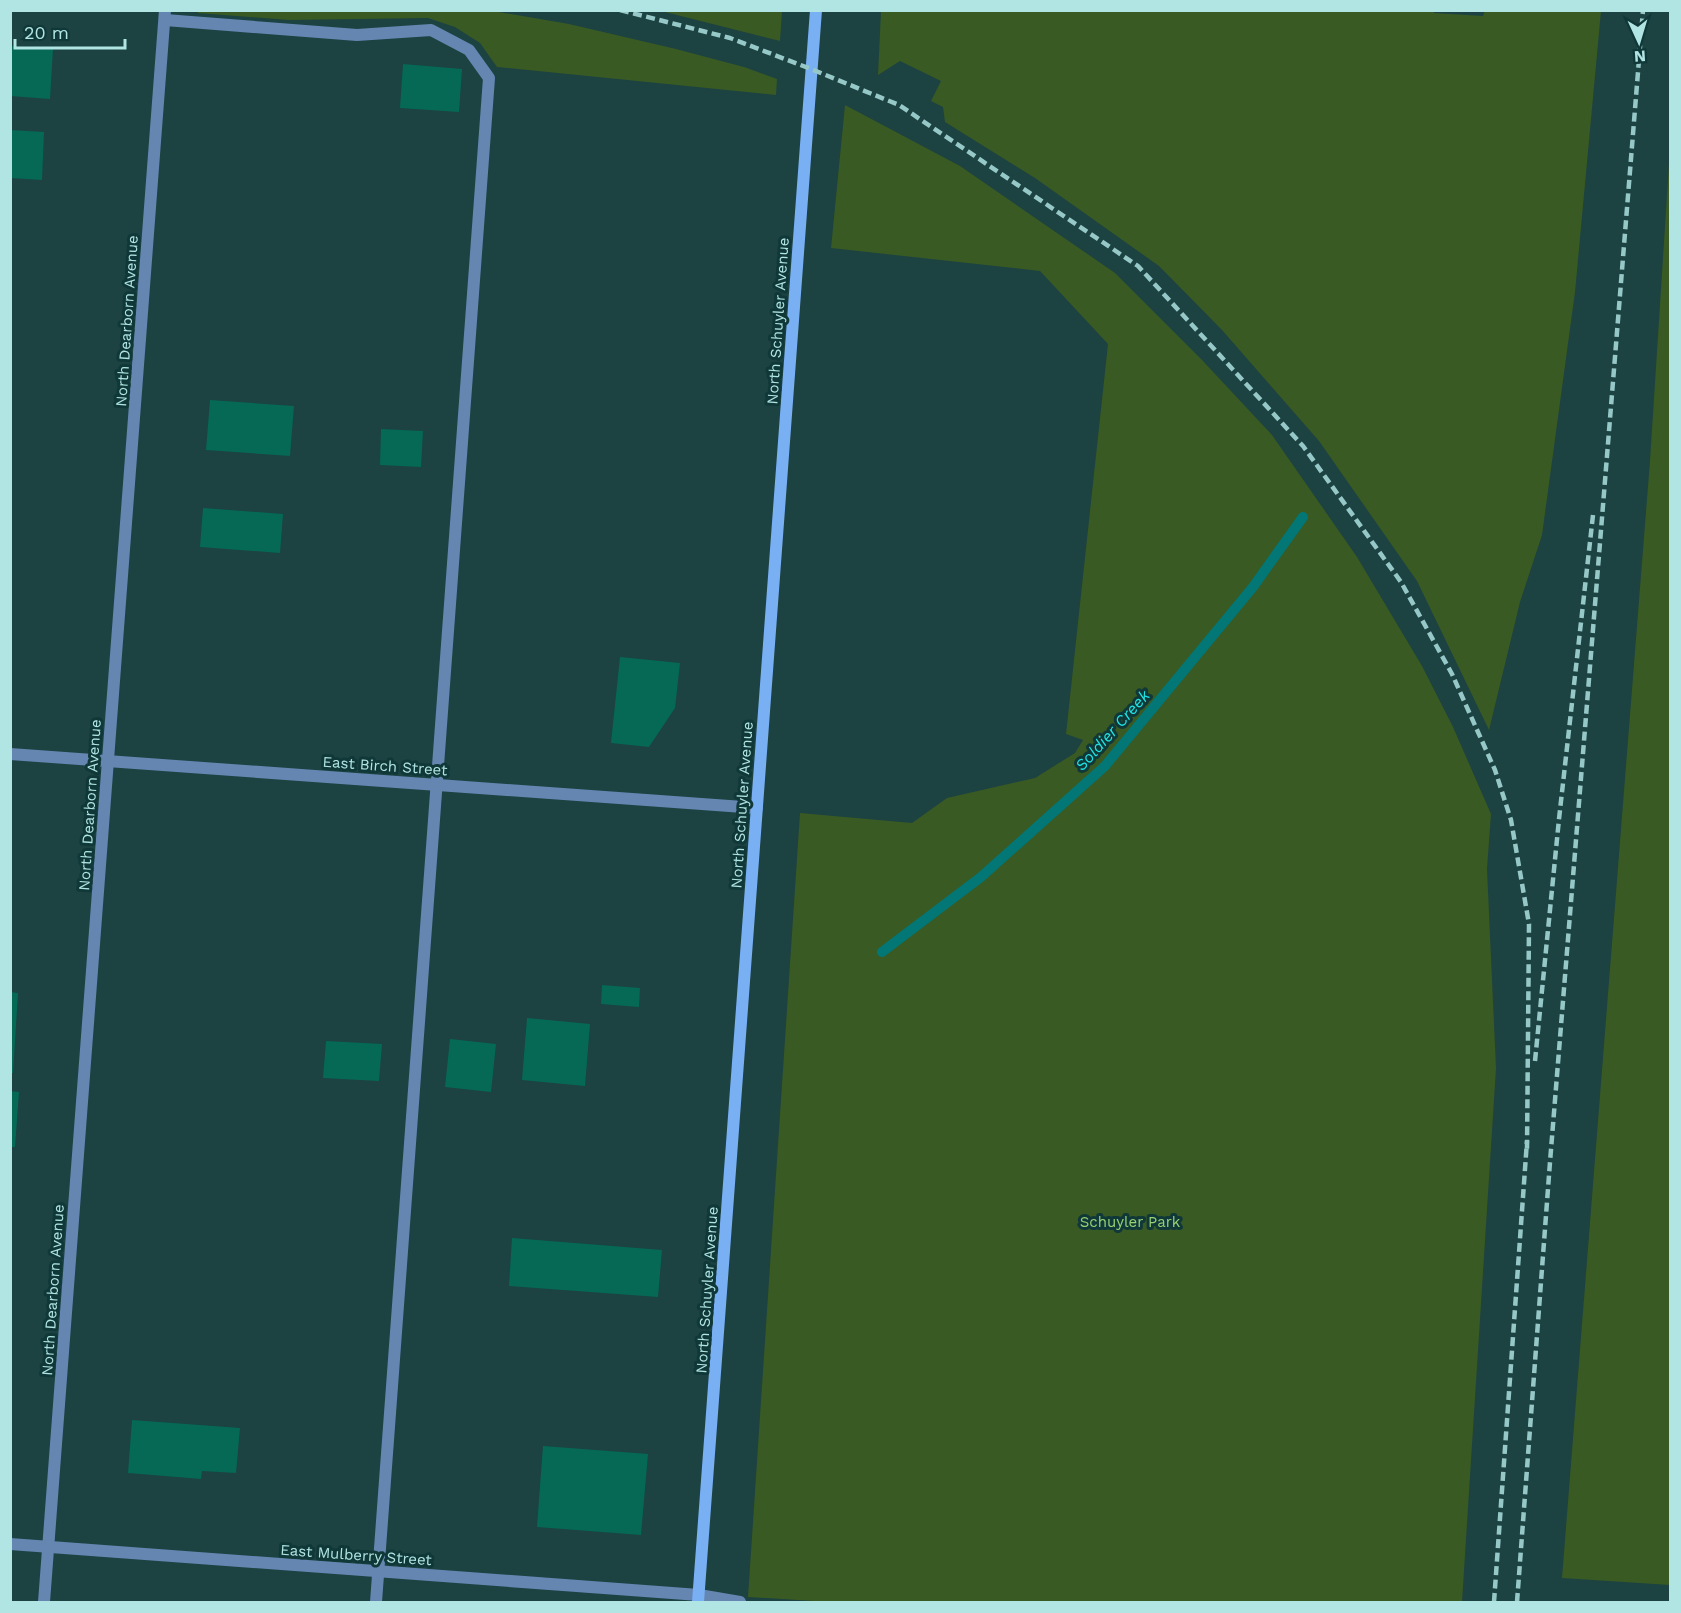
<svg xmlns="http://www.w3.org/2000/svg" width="1681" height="1613" viewBox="0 0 1681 1613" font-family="'Work Sans',sans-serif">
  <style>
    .green { fill: #395a23 }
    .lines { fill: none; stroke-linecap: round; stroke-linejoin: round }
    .stream { stroke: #037676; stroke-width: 10 }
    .building { fill: #056956 }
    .lane { stroke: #6486b1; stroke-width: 12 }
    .street { stroke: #6486b1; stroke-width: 12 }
    .secondary { stroke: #79aff3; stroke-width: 12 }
    .rail { stroke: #96c8c7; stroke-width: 4.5; stroke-dasharray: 9 4.5; stroke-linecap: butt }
    .labels { text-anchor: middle; stroke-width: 6; stroke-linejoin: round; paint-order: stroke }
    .street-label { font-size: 15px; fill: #b0e5e4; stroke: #103838 }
    .park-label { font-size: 15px; fill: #97d173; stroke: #103838 }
    .water-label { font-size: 16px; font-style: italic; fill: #21e4e4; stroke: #103838 }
  </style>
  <rect width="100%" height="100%" fill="#1c4242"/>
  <g class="green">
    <polygon points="1434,10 1434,13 1483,16 1485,10 1601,11 1575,292 1542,535 1520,602 1489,730 1417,581 1319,441 1222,330 1159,266 1035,178 945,122 943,107 931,101 941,81 900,61 878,75 881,11"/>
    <polygon points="198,11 493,11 569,24 676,49 744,67 777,79 776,95 497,67 480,43 455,27 428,18 289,20 198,13"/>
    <polygon points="661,11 782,11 780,41"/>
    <polygon points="845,105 960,166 1115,273 1202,360 1272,435 1357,557 1422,666 1453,727 1491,814 1487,869 1496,1068 1462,1602 830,1602 748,1597 800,813 912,823 947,798 1035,778 1075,753 1083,740 1066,734 1108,344 1040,271 831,248"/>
    <polygon points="1670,148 1670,1585 1562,1578 1650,461"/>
  </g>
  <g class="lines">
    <polyline class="stream" points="882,952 981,877 1105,766 1253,587 1303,517"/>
  </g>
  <g class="building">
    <polygon points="10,46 53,49 50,99 10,96"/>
    <polygon points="403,64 462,69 459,112 400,108"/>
    <polygon points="10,130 44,132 42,180 10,178"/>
    <polygon points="210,400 294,406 290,456 206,450"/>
    <polygon points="381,429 423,431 421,467 380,465"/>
    <polygon points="203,508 283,514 280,553 200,547"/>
    <polygon points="620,657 680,663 675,708 649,747 611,743"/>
    <polygon points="602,985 640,988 639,1007 601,1004"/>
    <polygon points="10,992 18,993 13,1073 10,1073"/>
    <polygon points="527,1018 590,1024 585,1086 522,1080"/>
    <polygon points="450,1039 496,1044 491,1092 445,1087"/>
    <polygon points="326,1041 382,1044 379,1081 323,1078"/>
    <polygon points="10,1091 19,1092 15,1147 10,1147"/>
    <polygon points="512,1238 662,1250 658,1297 509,1286"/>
    <polygon points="132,1420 240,1428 236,1473 202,1471 201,1479 128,1473"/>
    <polygon points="543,1446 648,1454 641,1535 537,1527"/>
  </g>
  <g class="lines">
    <g class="lane">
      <polyline points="165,20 357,35 431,30 469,50 489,78 376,1602"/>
      <polyline points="699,1595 740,1602"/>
    </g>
    <g class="street">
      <polyline points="10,754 757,808"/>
      <polyline points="10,1544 699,1595"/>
      <polyline points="44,1602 165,10"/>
    </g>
    <polyline class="secondary" points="698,1602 816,10"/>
    <g class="rail">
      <polyline points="620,10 730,38 811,69 899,105 1138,266 1303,446 1401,582 1452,674 1495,770 1511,820 1529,924 1527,1149"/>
      <polyline points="1535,1061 1559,819 1593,515"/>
      <polyline points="1494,1602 1527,1141"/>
      <polyline points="1517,1602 1550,1162 1643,10"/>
    </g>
  </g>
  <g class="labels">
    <g class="street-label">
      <text transform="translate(127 321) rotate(-86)" y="5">North Dearborn Avenue</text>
      <text transform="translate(778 321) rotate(-86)" y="5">North Schuyler Avenue</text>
      <text transform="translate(385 766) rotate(4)" y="5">East Birch Street</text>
      <text transform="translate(90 805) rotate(-86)" y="5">North Dearborn Avenue</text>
      <text transform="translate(742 805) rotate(-86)" y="5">North Schuyler Avenue</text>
      <text transform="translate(53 1290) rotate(-86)" y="5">North Dearborn Avenue</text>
      <text transform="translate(707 1290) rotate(-86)" y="5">North Schuyler Avenue</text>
      <text transform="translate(356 1555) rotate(4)" y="5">East Mulberry Street</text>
    </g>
    <g class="park-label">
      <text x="1130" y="1227">Schuyler Park</text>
    </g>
    <g class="water-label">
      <text transform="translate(1112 730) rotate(-48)" y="6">Soldier Creek</text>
    </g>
  </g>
  <rect width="1681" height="1613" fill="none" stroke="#b0e5e4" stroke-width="24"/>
  <g transform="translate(1639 42) rotate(176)" stroke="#103838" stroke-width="4.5" paint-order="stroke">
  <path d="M0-4.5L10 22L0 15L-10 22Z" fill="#b0e5e4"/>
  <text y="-9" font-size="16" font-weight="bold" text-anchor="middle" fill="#b0e5e4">N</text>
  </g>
  <path d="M15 39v9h110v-9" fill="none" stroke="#b0e5e4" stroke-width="3"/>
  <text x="24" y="39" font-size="18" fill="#b0e5e4" stroke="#103838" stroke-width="4.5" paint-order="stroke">20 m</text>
</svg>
